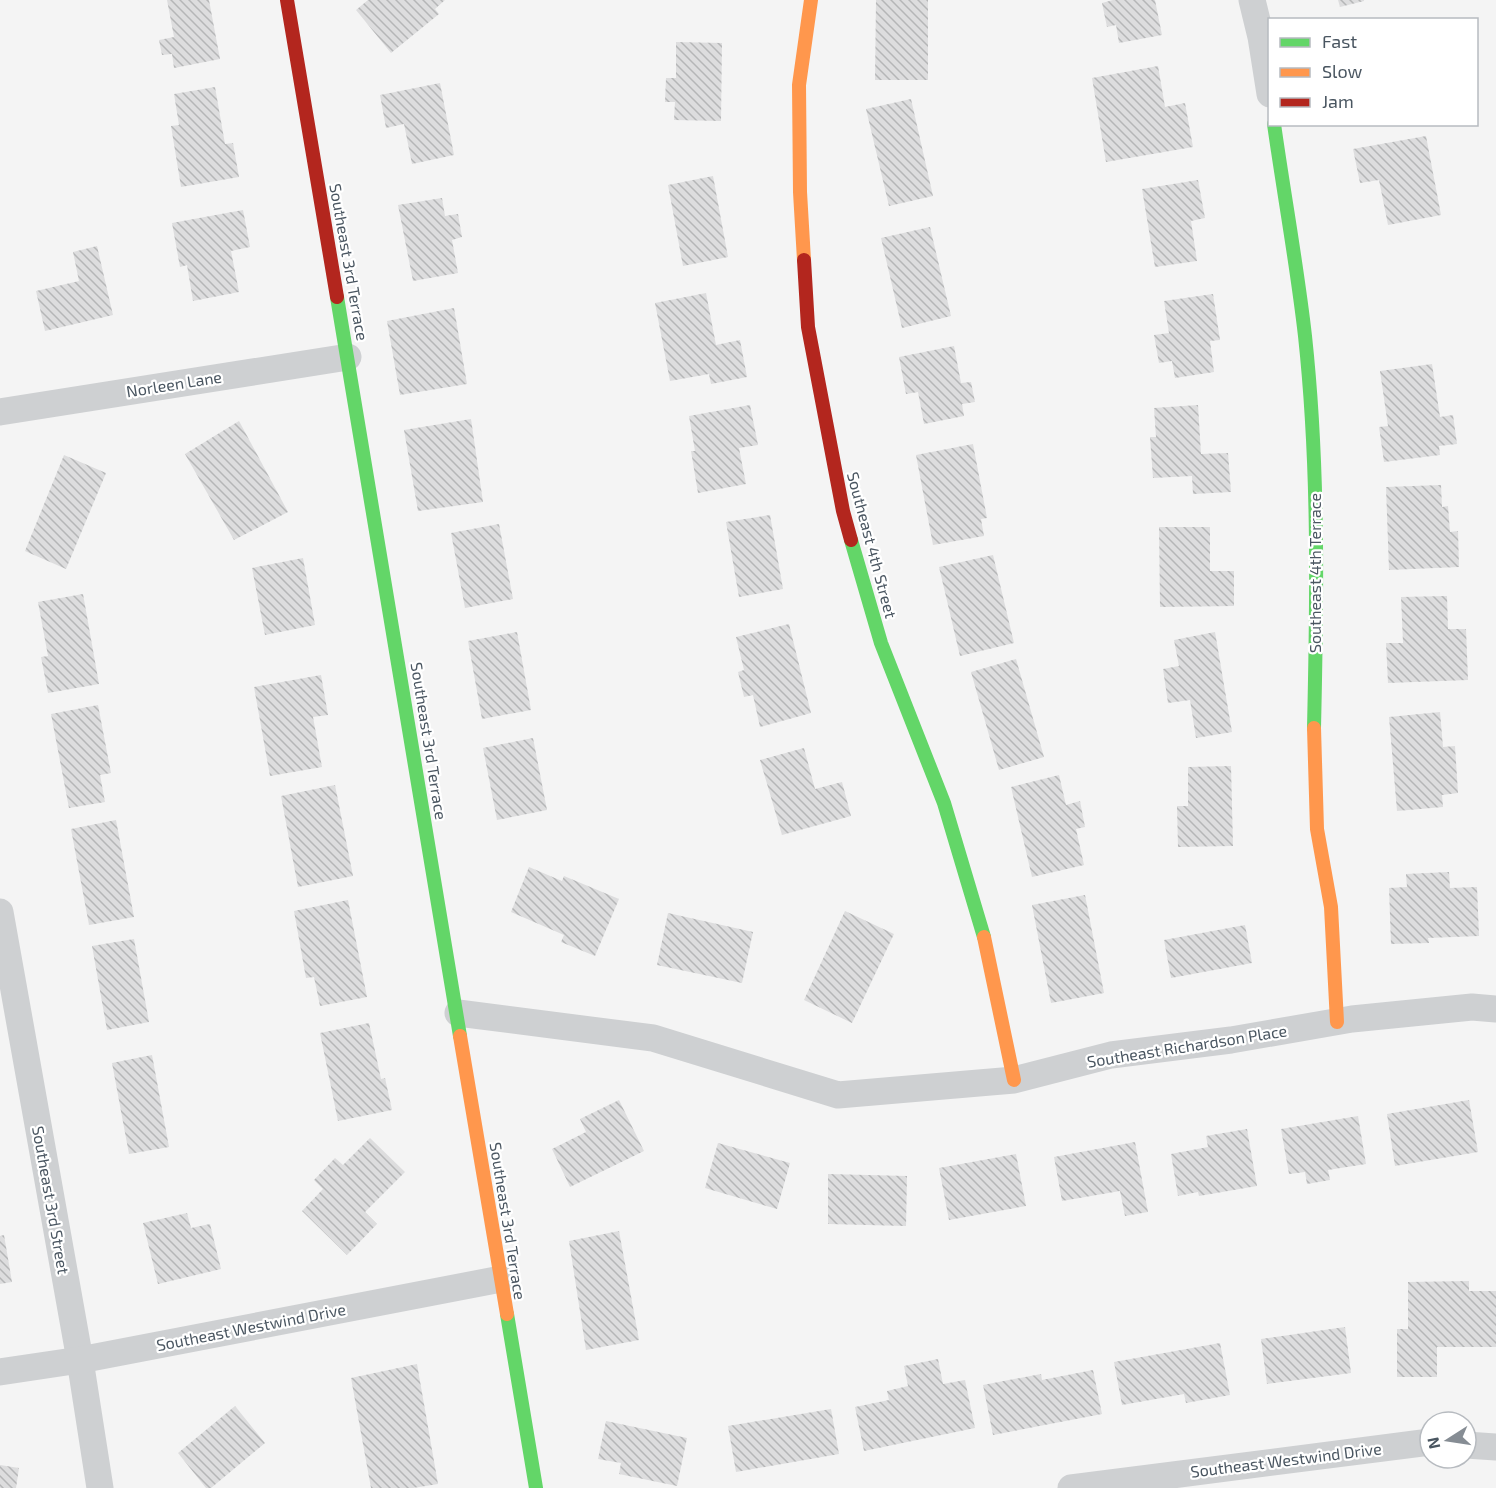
<svg xmlns="http://www.w3.org/2000/svg" width="1496" height="1488" viewBox="0 0 1496 1488" font-family="'Exo 2',sans-serif">
  <style>
    .building { fill: url(#building-back-hatch) }
    .lines { fill: none; stroke-linecap: round; stroke-linejoin: round }
    .street { stroke: #ced0d2; stroke-width: 27 }
    .fast { stroke: #63d668; stroke-width: 14 }
    .slow { stroke: #ff974d; stroke-width: 14 }
    .jam { stroke: #b3261e; stroke-width: 14 }
    .labels { text-anchor: middle; stroke-width: 4.5; stroke-linejoin: round; paint-order: stroke }
    .street-label { font-size: 16px; fill: #4a5661; stroke: #fff }
  </style>
  <defs>
    <pattern id="building-back-hatch" width="6" height="6" patternUnits="userSpaceOnUse" patternTransform="scale(1.5)"><rect width="6" height="6" fill="#ddddde"/><path d="M-1 5l2 2M0 0l6 6M5-1l2 2" fill="none" stroke="#b5b6b7"/></pattern>
  </defs>
  <rect width="100%" height="100%" fill="#f4f4f4"/>
  <g class="building">
    <polygon points="167,0 209,0 220,59 174,68 172,54 162,55 159,40 174,37"/>
    <polygon points="368,0 445,0 435,9 439,14 391,53 356,10"/>
    <polygon points="876,0 928,0 928,80 875,80"/>
    <polygon points="1113,0 1155,0 1162,35 1119,43 1116,25 1107,27 1102,3"/>
    <polygon points="1338,0 1364,0 1364,1 1340,7"/>
    <polygon points="676,42 722,43 721,121 674,120 675,102 665,102 666,78 676,78"/>
    <polygon points="1158,66 1165,107 1185,103 1193,147 1106,162 1092,78"/>
    <polygon points="440,83 454,155 412,164 404,124 386,128 380,95"/>
    <polygon points="215,87 225,144 233,143 239,177 181,187 171,126 179,125 174,94"/>
    <polygon points="911,99 933,196 889,206 866,109"/>
    <polygon points="1426,136 1441,215 1388,225 1379,180 1360,183 1353,149"/>
    <polygon points="713,176 728,257 683,266 668,185"/>
    <polygon points="1198,180 1205,218 1191,221 1197,261 1155,267 1142,189"/>
    <polygon points="442,198 445,216 458,214 462,237 452,240 458,273 413,281 398,205"/>
    <polygon points="243,210 250,247 231,251 239,292 193,301 187,265 180,267 172,223"/>
    <polygon points="930,227 951,316 902,328 881,238"/>
    <polygon points="97,246 113,315 45,331 36,291 79,281 73,252"/>
    <polygon points="706,293 716,345 740,340 747,377 711,384 709,374 670,381 655,303"/>
    <polygon points="1213,294 1220,340 1210,341 1214,372 1175,378 1172,361 1159,363 1154,335 1169,333 1164,301"/>
    <polygon points="454,308 467,384 400,395 387,321"/>
    <polygon points="954,346 961,383 971,382 975,402 962,404 964,416 924,424 918,392 906,394 899,357"/>
    <polygon points="1432,364 1440,417 1453,415 1457,444 1439,446 1440,455 1384,462 1379,427 1388,426 1380,371"/>
    <polygon points="750,405 758,445 739,448 746,484 698,493 691,451 695,451 689,416"/>
    <polygon points="1198,405 1201,454 1228,453 1231,492 1193,494 1192,476 1153,478 1150,437 1156,437 1154,408"/>
    <polygon points="471,419 483,502 418,511 404,430"/>
    <polygon points="239,421 288,512 234,540 185,454"/>
    <polygon points="973,444 987,518 981,519 984,536 933,545 916,455"/>
    <polygon points="64,455 106,473 66,569 25,551"/>
    <polygon points="1441,485 1442,507 1448,506 1450,532 1458,531 1459,567 1389,570 1386,487"/>
    <polygon points="770,515 783,589 739,597 726,522"/>
    <polygon points="499,524 513,599 465,608 451,533"/>
    <polygon points="1159,527 1210,527 1210,571 1234,571 1234,606 1160,607"/>
    <polygon points="993,555 1014,643 960,656 939,567"/>
    <polygon points="303,558 315,625 265,635 252,568"/>
    <polygon points="83,594 99,684 48,693 41,657 48,656 38,602"/>
    <polygon points="1447,596 1448,629 1466,629 1468,680 1388,683 1386,643 1403,643 1401,597"/>
    <polygon points="789,624 811,713 760,727 753,695 744,697 738,672 744,670 736,637"/>
    <polygon points="517,632 531,710 482,719 468,641"/>
    <polygon points="1215,632 1232,732 1196,738 1190,700 1168,703 1163,669 1179,666 1174,640"/>
    <polygon points="1016,659 1044,757 999,770 971,672"/>
    <polygon points="321,675 328,715 313,717 322,767 270,776 254,687"/>
    <polygon points="98,705 111,773 100,775 105,802 69,808 51,714"/>
    <polygon points="1440,712 1443,747 1455,746 1458,793 1442,795 1443,807 1397,811 1389,717"/>
    <polygon points="533,738 547,810 497,820 483,748"/>
    <polygon points="804,748 815,789 842,782 851,816 782,835 760,760"/>
    <polygon points="1231,766 1233,846 1178,847 1177,806 1188,806 1188,767"/>
    <polygon points="1059,775 1066,805 1080,801 1085,827 1076,829 1084,865 1032,877 1011,787"/>
    <polygon points="335,785 353,876 298,887 281,796"/>
    <polygon points="116,820 134,917 89,925 71,829"/>
    <polygon points="529,867 562,881 564,876 619,899 595,956 561,942 564,935 511,912"/>
    <polygon points="1449,872 1450,888 1477,887 1479,936 1428,938 1429,943 1391,944 1389,888 1407,887 1406,874"/>
    <polygon points="1085,895 1104,993 1051,1003 1032,905"/>
    <polygon points="348,900 367,997 320,1006 314,977 306,978 294,911"/>
    <polygon points="845,911 894,934 852,1023 804,1000"/>
    <polygon points="668,913 753,932 742,983 657,965"/>
    <polygon points="1245,925 1252,963 1171,978 1164,940"/>
    <polygon points="134,939 149,1022 107,1030 92,946"/>
    <polygon points="369,1023 381,1079 385,1078 392,1110 338,1121 320,1033"/>
    <polygon points="152,1055 169,1147 129,1154 112,1063"/>
    <polygon points="619,1100 644,1151 570,1187 552,1149 586,1132 580,1119"/>
    <polygon points="1469,1100 1478,1152 1395,1166 1387,1114"/>
    <polygon points="1358,1116 1366,1164 1328,1170 1330,1180 1307,1184 1305,1172 1289,1174 1281,1129"/>
    <polygon points="1247,1129 1257,1186 1199,1196 1198,1192 1178,1196 1171,1154 1208,1147 1206,1136"/>
    <polygon points="370,1138 405,1172 365,1212 377,1224 347,1255 302,1211 323,1189 314,1180 335,1158 343,1165"/>
    <polygon points="1135,1142 1148,1212 1125,1216 1120,1191 1062,1201 1054,1157"/>
    <polygon points="718,1143 790,1163 777,1209 705,1188"/>
    <polygon points="1016,1154 1026,1206 949,1220 939,1168"/>
    <polygon points="828,1174 907,1176 906,1226 828,1224"/>
    <polygon points="187,1213 191,1228 210,1224 221,1269 158,1284 143,1223"/>
    <polygon points="619,1231 639,1340 586,1350 569,1241"/>
    <polygon points="4,1235 12,1282 0,1284 0,1236"/>
    <polygon points="1469,1281 1469,1291 1496,1291 1496,1347 1437,1347 1437,1377 1397,1377 1397,1329 1408,1329 1408,1282"/>
    <polygon points="1345,1327 1351,1373 1267,1384 1261,1339"/>
    <polygon points="1220,1343 1230,1395 1186,1403 1184,1394 1122,1405 1114,1362"/>
    <polygon points="938,1359 943,1384 965,1380 975,1428 864,1451 855,1407 889,1400 887,1391 908,1386 904,1366"/>
    <polygon points="417,1364 438,1484 413,1488 371,1488 351,1378"/>
    <polygon points="1093,1370 1102,1414 993,1435 983,1385 1041,1374 1042,1380"/>
    <polygon points="235,1406 265,1443 211,1488 206,1488 178,1453"/>
    <polygon points="831,1409 839,1454 736,1472 728,1426"/>
    <polygon points="606,1421 687,1438 677,1486 619,1474 621,1463 598,1459"/>
    <polygon points="0,1465 19,1468 16,1488 0,1488"/>
  </g>
  <g class="lines">
    <g class="street">
      <polyline points="1252,0 1261,37 1270,94"/>
      <polyline points="0,412 348,357"/>
      <polyline points="0,912 80,1360 100,1488"/>
      <polyline points="458,1013 653,1038 838,1095 1014,1080 1111,1055 1231,1040 1352,1019 1472,1007 1496,1009"/>
      <polyline points="0,1372 80,1360 501,1279"/>
      <polyline points="1466,1445 1496,1447"/>
      <polyline points="1071,1488 1430,1442"/>
    </g>
    <g class="fast">
      <path d="M1274 124C1284 195 1297 265 1305 336 1319 466 1317 598 1314 728"/>
      <polyline points="337,297 460,1036"/>
      <polyline points="851,540 881,643 944,803 984,937"/>
      <polyline points="507,1314 536,1488"/>
    </g>
    <g class="slow">
      <polyline points="804,260 800,192 799,85 811,0"/>
      <polyline points="1314,728 1317,829 1331,907 1337,1022"/>
      <polyline points="984,937 1014,1080"/>
      <polyline points="460,1036 507,1314"/>
    </g>
    <g class="jam">
      <polyline points="287,0 337,297"/>
      <polyline points="804,260 808,327 843,511 851,540"/>
    </g>
  </g>
  <g class="labels">
    <g class="street-label">
      <text transform="translate(349 262) rotate(80)" y="6">Southeast 3rd Terrace</text>
      <text transform="translate(174 384) rotate(-9)" y="6">Norleen Lane</text>
      <text transform="translate(872 545) rotate(75)" y="6">Southeast 4th Street</text>
      <text transform="translate(1315 573) rotate(-90)" y="6">Southeast 4th Terrace</text>
      <text transform="translate(429 741) rotate(81)" y="6">Southeast 3rd Terrace</text>
      <text transform="translate(1187 1046) rotate(-9)" y="6">Southeast Richardson Place</text>
      <text transform="translate(51 1200) rotate(80)" y="6">Southeast 3rd Street</text>
      <text transform="translate(508 1221) rotate(81)" y="6">Southeast 3rd Terrace</text>
      <text transform="translate(251 1327) rotate(-11)" y="6">Southeast Westwind Drive</text>
      <text transform="translate(1286 1460) rotate(-7)" y="6">Southeast Westwind Drive</text>
    </g>
  </g>
  <rect x="1268" y="18" width="210" height="108" fill="#ffffff" stroke="#b7bbc0" stroke-width="1.5"/>
  <rect x="1280" y="38" width="30" height="9" fill="#63d668" stroke="#b7bbc0" stroke-width="1.5"/>
  <text x="1322" y="48" font-size="18" fill="#4a5661">Fast</text>
  <rect x="1280" y="68" width="30" height="9" fill="#ff974d" stroke="#b7bbc0" stroke-width="1.5"/>
  <text x="1322" y="78" font-size="18" fill="#4a5661">Slow</text>
  <rect x="1280" y="98" width="30" height="9" fill="#b3261e" stroke="#b7bbc0" stroke-width="1.5"/>
  <text x="1322" y="108" font-size="18" fill="#4a5661">Jam</text>
  <g transform="translate(1448 1440) rotate(258)"><circle r="28" fill="#ffffff" stroke="#b7bbc0" stroke-width="1.5"/>
  <path d="M0-4.5L10 22L0 15L-10 22Z" fill="#868d94"/>
  <text y="-9" font-size="16" font-weight="bold" text-anchor="middle" fill="#4a5661">N</text>
  </g>
</svg>
